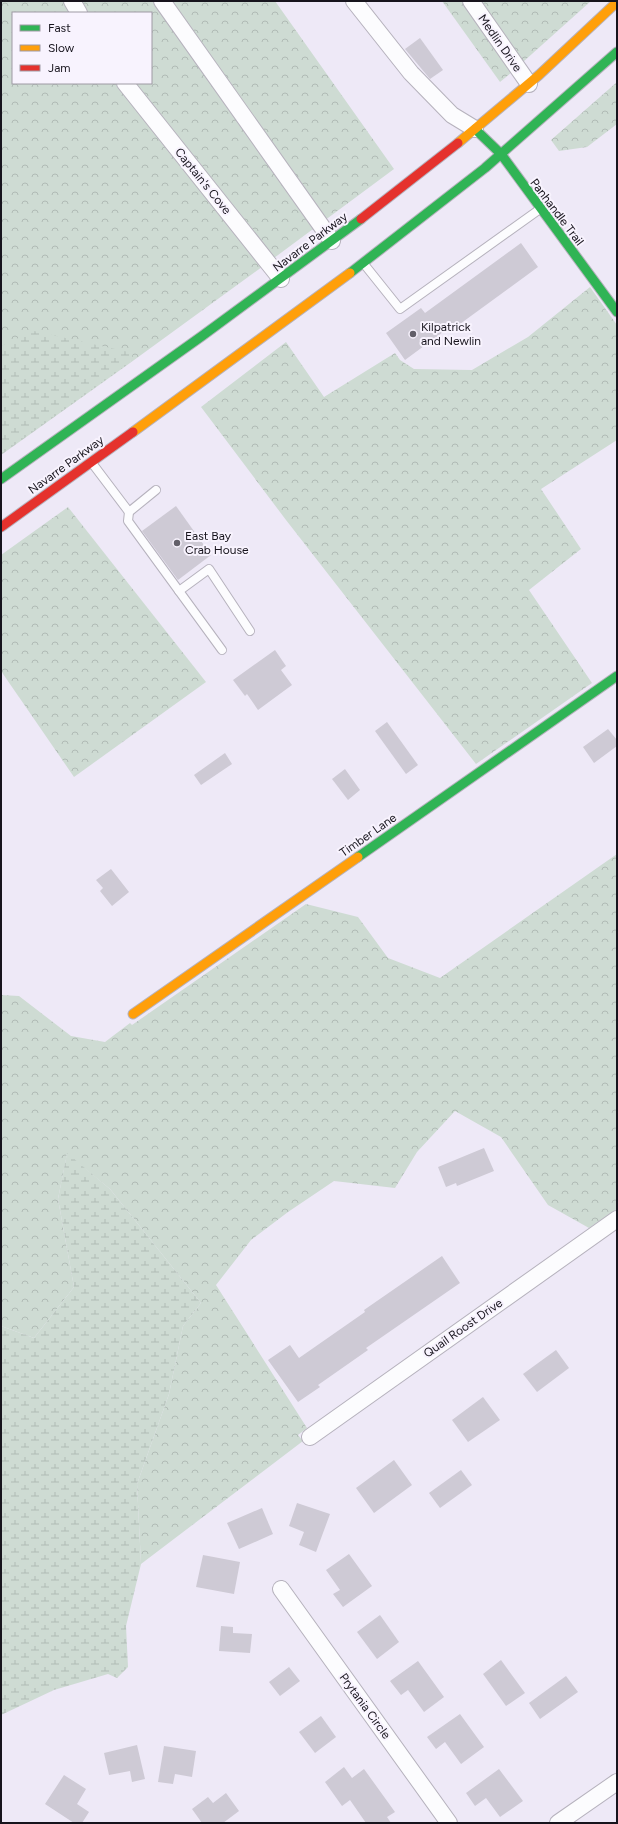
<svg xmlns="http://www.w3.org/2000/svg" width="618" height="1824" viewBox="0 0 618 1824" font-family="Figtree,sans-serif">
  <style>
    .forest { fill: url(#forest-crowns) }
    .wetland { fill: url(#wetland-marsh) }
    .building { fill: #cecad5 }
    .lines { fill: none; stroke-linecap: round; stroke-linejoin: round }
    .lane-casing { stroke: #b6b2bd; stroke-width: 10 }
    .street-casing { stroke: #b6b2bd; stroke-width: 18 }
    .fast-casing { stroke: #b6b2bd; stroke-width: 11 }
    .slow-casing { stroke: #b6b2bd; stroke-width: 11 }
    .jam-casing { stroke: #b6b2bd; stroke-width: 11 }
    .lane { stroke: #fcfcfe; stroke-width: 8 }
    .street { stroke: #fcfcfe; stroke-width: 16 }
    .fast { stroke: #30b455; stroke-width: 9 }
    .slow { stroke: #ff9f0a; stroke-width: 9 }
    .jam { stroke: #e5322d; stroke-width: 9 }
    .poi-dot { fill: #625f69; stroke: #f8f3fe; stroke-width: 1.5 }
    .labels { text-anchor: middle; stroke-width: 4; stroke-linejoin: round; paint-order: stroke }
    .street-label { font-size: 12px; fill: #17141d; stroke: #f8f3fe }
    .poi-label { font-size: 12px; fill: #17141d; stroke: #f8f3fe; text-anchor: start }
  </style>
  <defs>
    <pattern id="forest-crowns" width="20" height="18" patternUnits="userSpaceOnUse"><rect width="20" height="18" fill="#cedbd3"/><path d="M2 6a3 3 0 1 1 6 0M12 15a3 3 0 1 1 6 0" fill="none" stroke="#b0bbb5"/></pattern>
    <pattern id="wetland-marsh" width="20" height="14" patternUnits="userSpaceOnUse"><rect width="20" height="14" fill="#cedbd3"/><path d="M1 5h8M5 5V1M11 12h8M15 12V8" fill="none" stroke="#b0bbb5"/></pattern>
  </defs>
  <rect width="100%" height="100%" fill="#eee9f7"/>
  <g class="forest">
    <polygon points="1,1 64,1 71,13 13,13 13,83 115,83 262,267 130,363 132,353 1,346"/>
    <polygon points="81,1 275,1 394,169 274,258 135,83 151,83 151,13 88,13"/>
    <polygon points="442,1 462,1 512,72 500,82"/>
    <polygon points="481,1 591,1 523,62"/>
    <polygon points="617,82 617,124 587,147 559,151 551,140"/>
    <polygon points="590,287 617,325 617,440 541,489 581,549 529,590 592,683 476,764 286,520 201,407 286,342 324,397 395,353 400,360 414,369 472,370 528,337"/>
    <polygon points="68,507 206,682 74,777 1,671 1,555"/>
    <polygon points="617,854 617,1209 589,1228 548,1205 501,1137 455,1111 417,1152 395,1188 334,1181 288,1212 251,1240 216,1285 307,1428 298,1435 303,1441 141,1564 137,1484 169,1394 183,1326 201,1303 110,1189 67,1154 58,1199 74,1287 34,1338 1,1326 1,995 19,996 71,1036 105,1042 130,1023 132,1025 306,904 358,917 388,958 440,978"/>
  </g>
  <g class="wetland">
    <polygon points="34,331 133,353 130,363 1,455 1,346"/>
    <polygon points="67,1153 110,1189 201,1303 183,1326 169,1394 137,1484 141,1564 126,1626 128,1667 117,1678 108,1674 54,1690 1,1715 1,1326 34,1338 74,1287 58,1199"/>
  </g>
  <g class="building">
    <polygon points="420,38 443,70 430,79 405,49"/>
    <polygon points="521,243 538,267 449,332 447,329 405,360 386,333 421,308 425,313"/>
    <polygon points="176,506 211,555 178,580 142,531"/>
    <polygon points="275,650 286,666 281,670 292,685 258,710 247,694 245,696 233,680"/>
    <polygon points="387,722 418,765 406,774 375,731"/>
    <polygon points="608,729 617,740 617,746 594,763 583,747"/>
    <polygon points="225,753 232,764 201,785 194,775"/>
    <polygon points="345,769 360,790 348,800 332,779"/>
    <polygon points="111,869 129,892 112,906 100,891 103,888 96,880"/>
    <polygon points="484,1148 494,1171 457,1186 456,1183 446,1187 438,1167"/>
    <polygon points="442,1256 460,1283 366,1348 368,1350 318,1385 320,1387 298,1402 268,1360 290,1345 299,1358 365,1312 364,1310"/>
    <polygon points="556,1350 569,1368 537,1392 523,1374"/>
    <polygon points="483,1397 500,1420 468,1442 452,1420"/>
    <polygon points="394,1460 412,1485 374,1513 356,1488"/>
    <polygon points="461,1470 472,1485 440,1508 429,1493"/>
    <polygon points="297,1503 330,1514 316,1552 299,1545 304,1532 289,1526"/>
    <polygon points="262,1508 273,1534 239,1549 227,1523"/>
    <polygon points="349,1554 372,1586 343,1607 333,1594 340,1590 326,1570"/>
    <polygon points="203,1555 240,1562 234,1594 196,1587"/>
    <polygon points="380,1615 399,1642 377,1659 357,1632"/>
    <polygon points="221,1626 233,1627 233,1633 252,1634 250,1653 219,1651"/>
    <polygon points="501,1660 525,1693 506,1706 483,1674"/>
    <polygon points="418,1661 444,1697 424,1712 408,1690 401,1695 390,1681"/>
    <polygon points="289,1667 300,1681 280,1696 269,1682"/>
    <polygon points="566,1676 578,1692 540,1719 529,1703"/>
    <polygon points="460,1714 484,1747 461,1764 445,1742 436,1749 427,1737"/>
    <polygon points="321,1716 336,1737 315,1753 299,1732"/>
    <polygon points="137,1745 145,1779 132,1782 130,1771 109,1775 104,1753"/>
    <polygon points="164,1746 196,1751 192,1777 175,1774 173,1784 158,1782"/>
    <polygon points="344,1767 352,1778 364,1769 395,1812 387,1817 391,1823 366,1823 350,1800 342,1806 325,1782"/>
    <polygon points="499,1769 523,1801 500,1817 486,1798 475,1806 466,1793"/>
    <polygon points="64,1775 86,1789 77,1804 89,1812 82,1823 74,1823 45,1804"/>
    <polygon points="226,1793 239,1811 223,1823 202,1823 192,1809 208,1797 213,1803"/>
  </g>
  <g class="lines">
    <defs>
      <g id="lane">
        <polyline points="364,264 400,309 540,209"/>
        <polyline points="92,463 129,512 156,490"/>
        <polyline points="129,512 128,521 179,591 209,569 250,631"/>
        <polyline points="179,591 222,650"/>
      </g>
      <g id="street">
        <polyline points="72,1 79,13"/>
        <polyline points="162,1 332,241"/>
        <polyline points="354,1 411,73 452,115 475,129"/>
        <polyline points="471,1 529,84"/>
        <polyline points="125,83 281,279"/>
        <polyline points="310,1437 617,1219"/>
        <polyline points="281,1589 449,1823"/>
        <polyline points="558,1823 617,1782"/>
      </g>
      <g id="fast">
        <polyline points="475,129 501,154 617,312"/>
        <polyline points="350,273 485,168 617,52"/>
        <polyline points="1,479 202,336 361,219"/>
        <polyline points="358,857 617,676"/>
      </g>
      <g id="slow">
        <polyline points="458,143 539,75 617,2"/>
        <polyline points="133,432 350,273"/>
        <polyline points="133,1014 358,857"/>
      </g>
      <g id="jam">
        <polyline points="361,219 458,143"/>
        <polyline points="1,527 133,432"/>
      </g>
    </defs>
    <use href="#lane" class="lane-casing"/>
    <use href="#street" class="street-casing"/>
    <use href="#fast" class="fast-casing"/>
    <use href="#slow" class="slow-casing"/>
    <use href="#jam" class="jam-casing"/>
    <use href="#lane" class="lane"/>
    <use href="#street" class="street"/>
    <use href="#fast" class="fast"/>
    <use href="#slow" class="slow"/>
    <use href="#jam" class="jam"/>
  </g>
  <g class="poi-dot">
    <circle cx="413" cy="334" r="4"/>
    <circle cx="177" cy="543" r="4"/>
  </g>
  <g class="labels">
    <g class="street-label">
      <text transform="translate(500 43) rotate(55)" y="4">Medlin Drive</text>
      <text transform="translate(203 181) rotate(51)" y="4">Captain's Cove</text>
      <text transform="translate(557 212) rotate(53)" y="4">Panhandle Trail</text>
      <text transform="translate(310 242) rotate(-37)" y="4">Navarre Parkway</text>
      <text transform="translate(66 465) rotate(-36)" y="4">Navarre Parkway</text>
      <text transform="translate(368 835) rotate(-35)" y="4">Timber Lane</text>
      <text transform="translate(463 1328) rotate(-35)" y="4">Quail Roost Drive</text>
      <text transform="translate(365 1706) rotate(54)" y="4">Prytania Circle</text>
    </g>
    <g class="poi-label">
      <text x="421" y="331">Kilpatrick<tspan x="421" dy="14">and Newlin</tspan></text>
      <text x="185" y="540">East Bay<tspan x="185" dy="14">Crab House</tspan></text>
    </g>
  </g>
  <rect width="618" height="1824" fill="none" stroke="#17141d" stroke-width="4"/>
  <rect x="12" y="12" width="140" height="72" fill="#f8f3fe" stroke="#9e9aa4"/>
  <rect x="20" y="25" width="20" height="6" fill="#30b455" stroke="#9e9aa4"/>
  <text x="48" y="32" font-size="12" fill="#17141d">Fast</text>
  <rect x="20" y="45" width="20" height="6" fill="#ff9f0a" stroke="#9e9aa4"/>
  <text x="48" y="52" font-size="12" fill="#17141d">Slow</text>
  <rect x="20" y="65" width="20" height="6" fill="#e5322d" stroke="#9e9aa4"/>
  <text x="48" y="72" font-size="12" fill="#17141d">Jam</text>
</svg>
